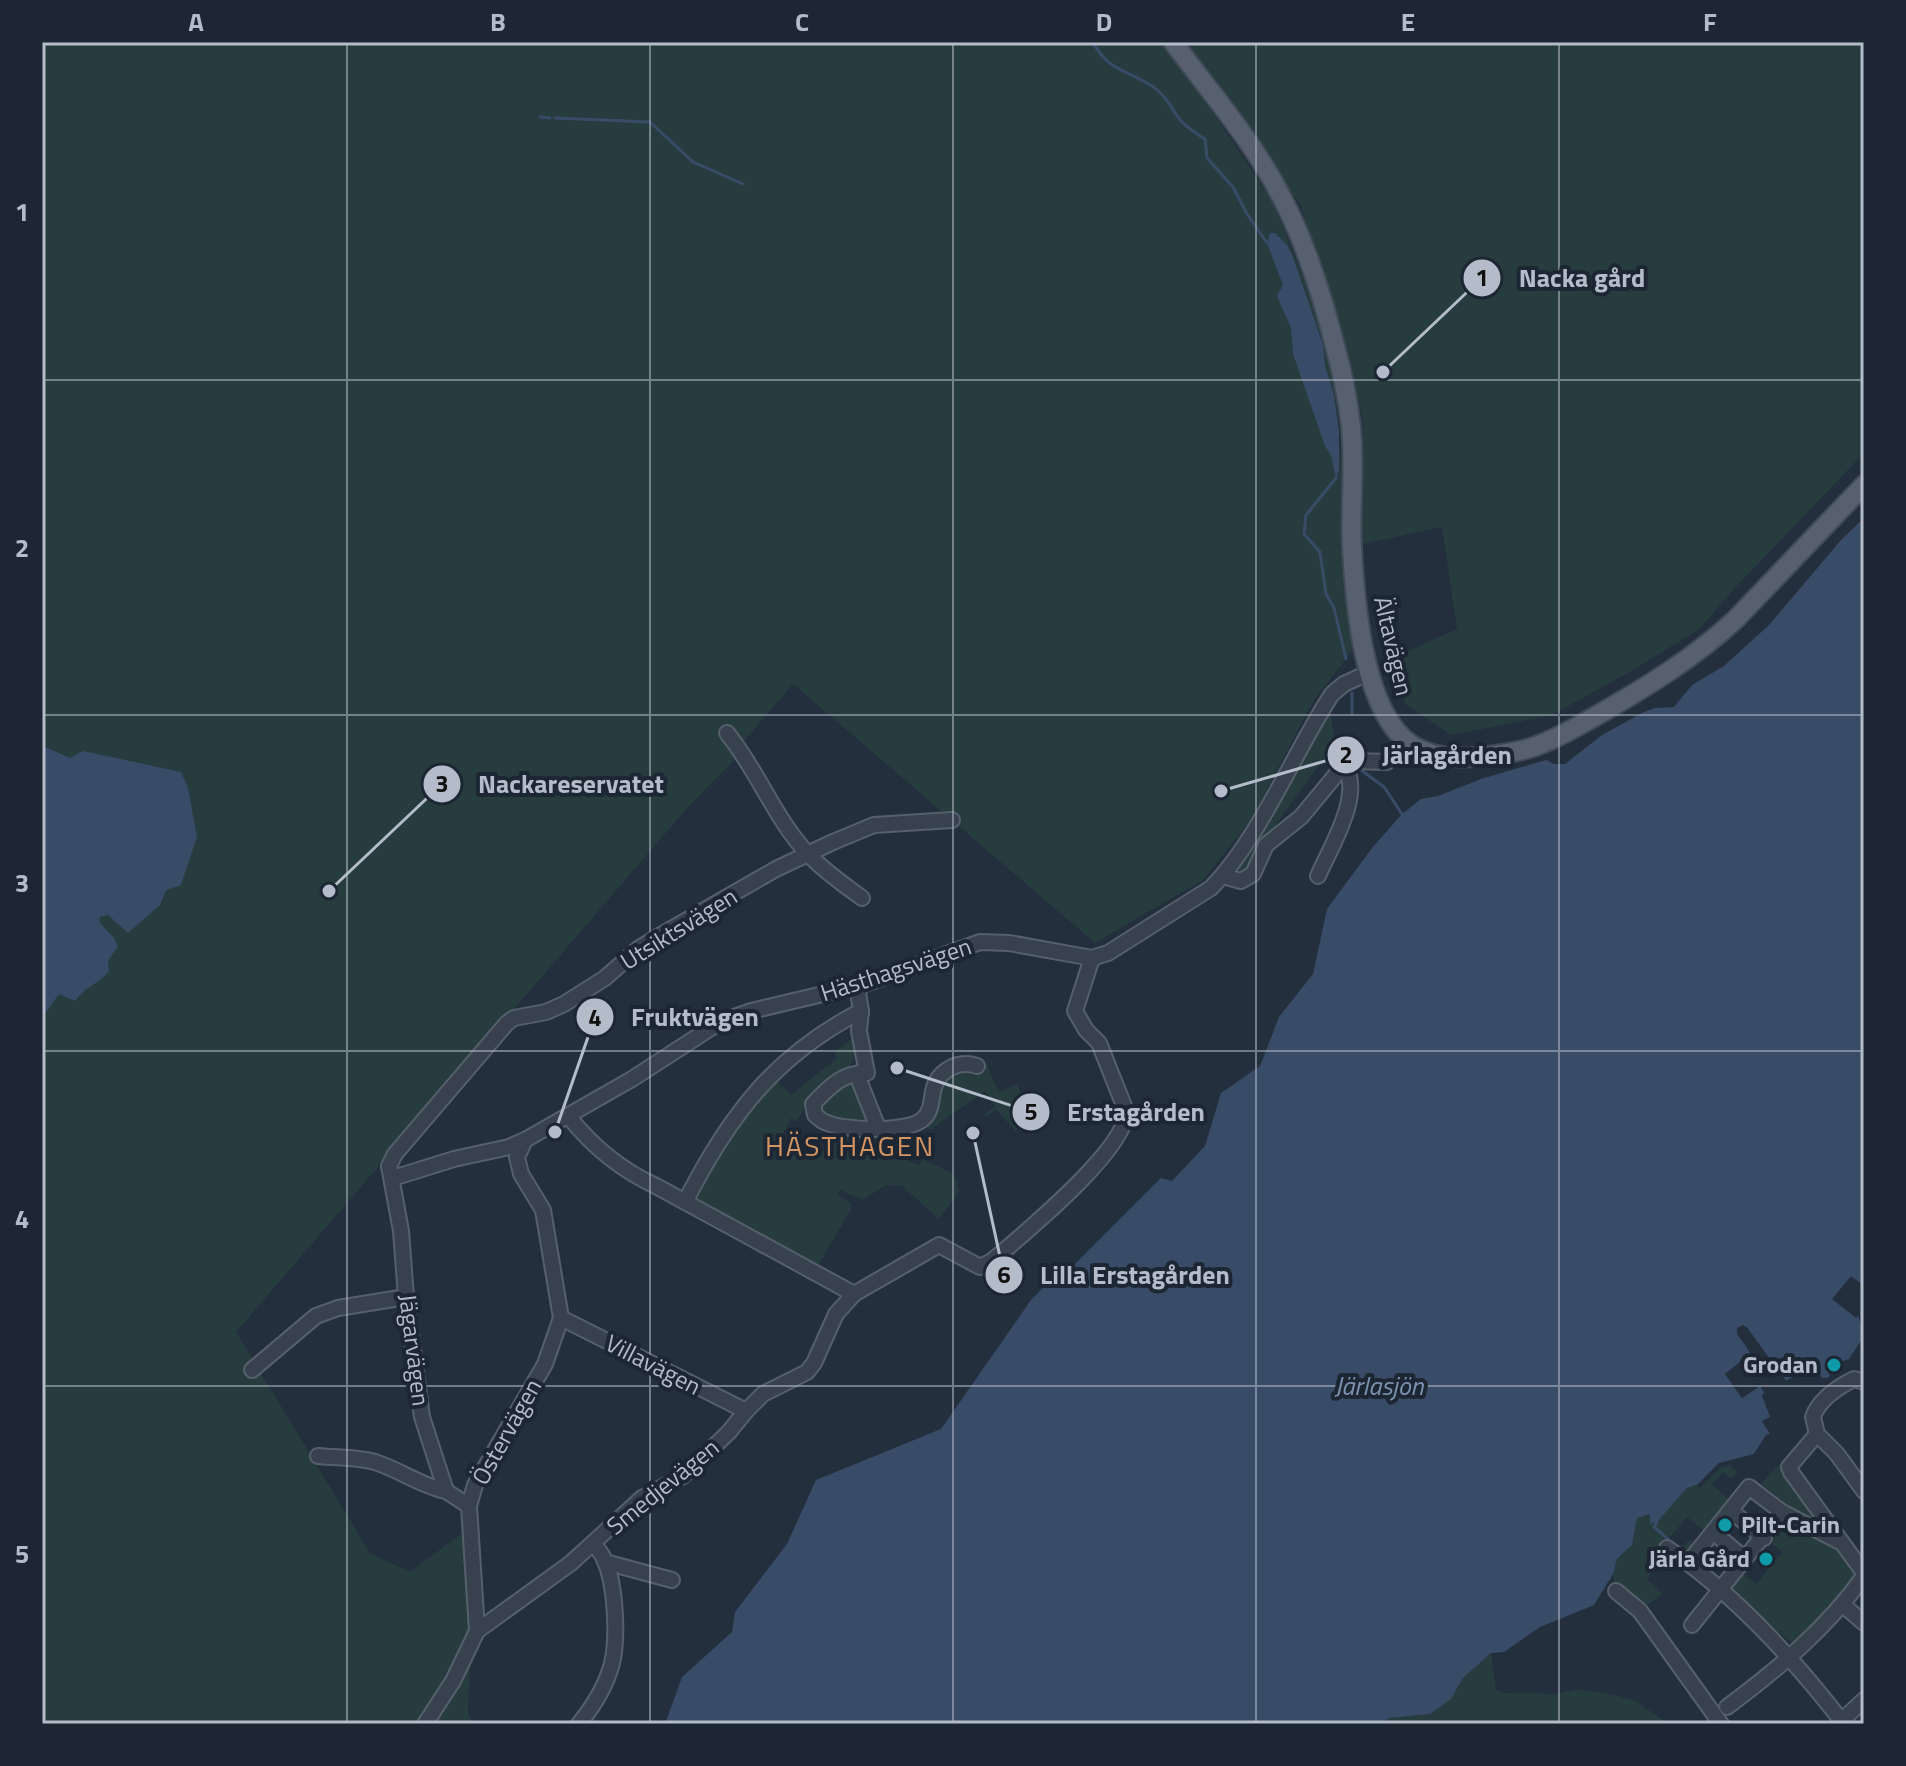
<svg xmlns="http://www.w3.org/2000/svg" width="1906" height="1766" viewBox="0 0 1906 1766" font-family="'Titillium Web',sans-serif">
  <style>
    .green { fill: #263c3f }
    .water { fill: #394c67 }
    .pier { fill: #242f3e }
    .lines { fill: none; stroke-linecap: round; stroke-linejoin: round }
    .stream { stroke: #394c67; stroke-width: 3 }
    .minor-casing { stroke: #565f6c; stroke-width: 18 }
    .major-casing { stroke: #414a57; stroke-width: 22 }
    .minor { stroke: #38414e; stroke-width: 14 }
    .major { stroke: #56606e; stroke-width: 18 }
    .grid { fill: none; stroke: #b4bcc9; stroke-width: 2; stroke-opacity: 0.55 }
    .culture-dot { fill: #0f9aa8; stroke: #1d2633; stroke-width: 3 }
    .labels { text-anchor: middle; stroke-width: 8; stroke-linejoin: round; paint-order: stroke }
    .street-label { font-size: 24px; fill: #b4bcc9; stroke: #1d2633 }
    .poi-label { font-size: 24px; font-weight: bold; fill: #b4bcc9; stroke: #1d2633; text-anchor: end }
    .water-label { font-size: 26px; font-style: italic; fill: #7c92b1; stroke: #1d2633 }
    .quarter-label { font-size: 28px; letter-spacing: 2px; fill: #d59563; stroke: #1d2633 }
    .leader { fill: none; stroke: #b4bcc9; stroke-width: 3 }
    .callout-dot { fill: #b4bcc9; stroke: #1d2633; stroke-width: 3 }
    .mark-label { font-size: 24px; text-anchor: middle; font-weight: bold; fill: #111 }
    .callout-label { font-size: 26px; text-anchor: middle; font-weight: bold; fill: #b4bcc9; stroke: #1d2633; stroke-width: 8; stroke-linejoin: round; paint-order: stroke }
    .neatline { fill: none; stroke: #b4bcc9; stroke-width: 3 }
    .grid-label { font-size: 26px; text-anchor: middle; font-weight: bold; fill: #b4bcc9 }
  </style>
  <rect width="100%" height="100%" fill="#242f3e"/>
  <g class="green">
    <polygon points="42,42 1165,42 1272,200 1311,297 1336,392 1352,651 1314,700 1250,821 1203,880 1095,943 793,684 743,742 742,752 688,807 236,1332 370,1553 410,1572 465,1531 471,1655 468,1714 474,1724 42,1724"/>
    <polygon points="1185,42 1864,42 1864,453 1734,589 1698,630 1633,670 1552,715 1451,735 1405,704 1397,656 1457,629 1442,527 1362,544 1363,421 1350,359 1300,204"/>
    <polygon points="1330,708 1335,743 1264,841 1251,861 1251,870 1243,874 1238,870 1240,863"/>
    <polygon points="852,1039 857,1042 853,1061 847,1069 811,1100 796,1121 791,1118 781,1138 820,1157 827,1143 840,1140 839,1132 874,1133 879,1153 889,1152 919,1165 923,1159 954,1174 959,1191 939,1219 902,1186 886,1185 863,1200 840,1190 837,1195 851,1203 851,1209 817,1268 700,1205 695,1195 735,1123 773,1078 791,1095 837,1058 834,1052"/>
    <polygon points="987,1064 998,1092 1018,1084 1024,1107 1016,1132 996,1109 986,1117 984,1115 995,1106 985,1091 930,1130 924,1124 934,1094 958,1067 970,1071 973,1076"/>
    <polygon points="851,1076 871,1122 868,1124 840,1123 818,1112 819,1100"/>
    <polygon points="1785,1458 1787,1469 1823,1526 1815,1525 1761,1484"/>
    <polygon points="1729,1464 1738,1472 1731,1479 1723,1472 1712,1485 1728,1498 1739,1486 1743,1490 1688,1563 1677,1554 1689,1540 1694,1544 1704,1531 1687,1517 1654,1556 1660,1562 1647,1579 1662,1594 1640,1611 1616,1591 1613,1574 1617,1559 1632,1545 1637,1518 1651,1514 1657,1522 1687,1488 1705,1482 1722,1467"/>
    <polygon points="1788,1516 1837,1544 1855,1568 1854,1581 1794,1645 1761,1617 1758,1618 1730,1588 1743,1573 1756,1584 1782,1552 1771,1542"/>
    <polygon points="1491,1653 1496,1690 1505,1693 1556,1694 1578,1689 1618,1696 1634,1700 1669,1724 1382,1724 1389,1718 1430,1714 1451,1699 1463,1678"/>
  </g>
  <g class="water">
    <polygon points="1270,233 1275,233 1287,245 1293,257 1323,345 1325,365 1334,396 1339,431 1339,469 1336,478 1331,456 1325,446 1293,354 1291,328 1277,296 1283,285 1267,243"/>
    <polygon points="1864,518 1864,1336 1849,1359 1839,1363 1834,1358 1826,1364 1830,1376 1826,1379 1822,1378 1813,1366 1786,1381 1749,1330 1737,1328 1737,1334 1751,1353 1725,1374 1742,1398 1760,1386 1765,1394 1762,1396 1771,1418 1762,1421 1770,1433 1754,1454 1722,1467 1705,1482 1687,1488 1657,1522 1650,1524 1650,1514 1637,1518 1632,1545 1617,1559 1613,1574 1594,1605 1540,1627 1504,1652 1491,1653 1463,1678 1451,1699 1430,1714 1389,1718 1382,1724 665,1724 682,1677 732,1632 735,1612 787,1544 816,1480 941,1429 1031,1300 1061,1270 1076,1263 1161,1178 1172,1181 1205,1146 1221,1093 1260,1066 1279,1017 1313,974 1327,909 1372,848 1402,814 1421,799 1438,796 1481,779 1546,760 1554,764 1565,764 1602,735 1644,712 1655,708 1674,707 1692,685 1724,666 1769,625 1841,540"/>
    <path d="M42 730 45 732V747L70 758 83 751 181 772 188 788 197 837 181 885 166 890 160 905 128 933 108 915 100 917 99 922 114 938 118 946 108 961 109 971C98 985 87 985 75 1001L59 994 42 1018Z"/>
  </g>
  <g class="pier">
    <polygon points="1851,1276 1864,1286 1864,1308 1860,1313 1864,1334 1858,1316 1856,1318 1832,1299"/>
    <polygon points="1743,1325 1748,1328 1749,1333 1786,1381 1813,1365 1822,1378 1833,1378 1827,1382 1821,1381 1812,1371 1792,1384 1784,1385 1745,1336 1744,1330 1741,1330 1755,1354 1730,1375 1743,1393 1758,1382 1763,1383 1769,1393 1767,1397 1775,1417 1768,1423 1774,1434 1756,1458 1722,1467 1700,1488 1696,1486 1719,1463 1754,1454 1766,1435 1770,1434 1762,1421 1770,1417 1762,1395 1765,1393 1760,1386 1742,1398 1725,1374 1751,1355 1742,1338 1737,1334 1737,1328"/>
  </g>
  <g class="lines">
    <g class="stream">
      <path d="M1093 42C1108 71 1127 70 1152 86 1165 94 1171 108 1180 120 1187 128 1196 133 1205 139L1207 158 1233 187 1247 214 1267 243"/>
      <polyline points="540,117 550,118"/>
      <polyline points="555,118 650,122 693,162 743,184"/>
      <polyline points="1336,478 1306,515 1304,534 1320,552 1326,594 1334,608 1346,659"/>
      <polyline points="1352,693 1352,714"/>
      <polyline points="1357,767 1384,787 1402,814"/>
      <polyline points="1657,1522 1654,1527 1669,1540 1668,1544"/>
    </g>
    <defs>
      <g id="minor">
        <path d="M727 733C758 771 775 819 808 854 824 871 843 884 862 898"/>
        <polyline points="1223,876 1241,881 1253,874 1266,845 1301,817 1344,765 1354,761 1387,762"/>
        <path d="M1318 876C1331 846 1364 794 1344 765"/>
        <path d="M861 1011 859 1031 867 1073C843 1072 829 1087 813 1104L815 1115C818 1117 821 1121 825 1122 843 1131 908 1133 923 1119 939 1105 923 1082 952 1067 961 1063 968 1063 977 1066"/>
        <polyline points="859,1073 859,1080 878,1128"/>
        <path d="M569 1117C593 1147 621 1170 656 1186L854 1294"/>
        <path d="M393 1178 454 1159 509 1147 525 1140 632 1079 720 1022 751 1011 865 984 980 942 1009 943 1092 958 1108 953 1211 888C1260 838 1293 754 1332 694L1344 684 1370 672"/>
        <path d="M685 1202C729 1116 774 1056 861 1011L857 986"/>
        <polyline points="561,1318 746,1411"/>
        <polyline points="252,1370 316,1316 338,1308 406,1297"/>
        <path d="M1864 1382 1854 1379C1838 1387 1819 1399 1813 1417L1817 1434 1837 1454 1864 1491"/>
        <polyline points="1817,1434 1789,1467 1791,1472 1864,1573"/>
        <path d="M318 1456C337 1458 357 1457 375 1462 400 1470 421 1486 446 1491"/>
        <polyline points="469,1506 446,1491 422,1417 406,1297 401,1231 389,1166 395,1154 507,1023 514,1018 546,1012 564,1004 605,978 638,949 659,936 776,869 833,842 874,825 952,820"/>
        <polyline points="1731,1511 1764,1538"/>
        <polyline points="1713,1532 1745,1559"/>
        <path d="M1667 1548C1736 1595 1794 1659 1844 1724"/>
        <polyline points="605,1562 672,1580"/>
        <polyline points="1688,1563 1749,1487 1782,1512 1840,1542"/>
        <polyline points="1616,1591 1640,1611 1721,1724"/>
        <polyline points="1843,1605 1864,1623"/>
        <polyline points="1692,1625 1782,1512"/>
        <path d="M477 1631 571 1563 642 1498 683 1476 729 1432 746 1411 763 1394 807 1372 814 1363 836 1314 854 1294 939 1245 980 1267 992 1261C1021 1236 1129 1148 1126 1111L1099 1043 1086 1030 1075 1011 1092 958"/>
        <path d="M1727 1707C1778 1669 1827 1628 1864 1576"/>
        <polyline points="425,1724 453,1681 477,1631 469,1506 475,1485 545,1364 561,1318 543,1210 521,1174 517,1157 525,1140"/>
        <path d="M579 1724C591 1709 604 1689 610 1670 619 1644 616 1584 604 1559 602 1554 597 1548 593 1544"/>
        <polyline points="1838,1724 1864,1700"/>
      </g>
      <path id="major" d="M1173 42C1210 92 1253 141 1281 196 1306 243 1323 298 1336 350 1343 375 1348 401 1351 427 1355 467 1350 508 1352 548 1355 602 1363 714 1412 745 1436 760 1469 759 1495 755 1509 753 1523 751 1536 746 1559 738 1580 725 1601 713 1648 686 1695 657 1735 620L1864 485"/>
    </defs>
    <use href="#minor" class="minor-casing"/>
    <use href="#major" class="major-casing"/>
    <use href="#minor" class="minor"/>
    <use href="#major" class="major"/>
  </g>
  <path class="grid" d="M347 42V1724M650 42V1724M953 42V1724M1256 42V1724M1559 42V1724M42 380H1864M42 715H1864M42 1051H1864M42 1386H1864"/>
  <g class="culture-dot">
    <circle cx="1834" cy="1365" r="8"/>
    <circle cx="1725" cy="1525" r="8"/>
    <circle cx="1766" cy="1559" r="8"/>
  </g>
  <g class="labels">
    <g class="street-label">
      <text transform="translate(1393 646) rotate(77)" y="8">Ältavägen</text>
      <text transform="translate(679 929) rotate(-32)" y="8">Utsiktsvägen</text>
      <text transform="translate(896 970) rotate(-18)" y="8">Hästhagsvägen</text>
      <text transform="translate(414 1350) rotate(83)" y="8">Jägarvägen</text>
      <text transform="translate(653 1365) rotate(27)" y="8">Villavägen</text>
      <text transform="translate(507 1432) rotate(-61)" y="8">Östervägen</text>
      <text transform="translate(663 1487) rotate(-39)" y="8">Smedjevägen</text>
    </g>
    <g class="poi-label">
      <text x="1818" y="1373">Grodan</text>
      <text x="1741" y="1533" text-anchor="start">Pilt-Carin</text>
      <text x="1750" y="1567">Järla Gård</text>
    </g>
    <g class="water-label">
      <text x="1379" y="1395">Järlasjön</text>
    </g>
    <g class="quarter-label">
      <text x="850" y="1156">HÄSTHAGEN</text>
    </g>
  </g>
  <path class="leader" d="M1383 372L1482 278M1221 791L1346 755M329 891L442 784M555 1132L595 1017M897 1068L1031 1112M973 1133L1004 1275"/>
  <g class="callout-dot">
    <circle cx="1383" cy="372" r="8"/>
    <circle cx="1221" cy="791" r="8"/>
    <circle cx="329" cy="891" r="8"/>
    <circle cx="555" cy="1132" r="8"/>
    <circle cx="897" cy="1068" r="8"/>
    <circle cx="973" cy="1133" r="8"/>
    <circle cx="1482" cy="278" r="20"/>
    <circle cx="1346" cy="755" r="20"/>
    <circle cx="442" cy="784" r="20"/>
    <circle cx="595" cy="1017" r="20"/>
    <circle cx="1031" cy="1112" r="20"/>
    <circle cx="1004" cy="1275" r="20"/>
  </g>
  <g class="mark-label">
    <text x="1482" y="286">1</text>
    <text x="1346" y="763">2</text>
    <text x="442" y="792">3</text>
    <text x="595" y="1026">4</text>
    <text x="1031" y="1120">5</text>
    <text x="1004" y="1283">6</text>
  </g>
  <g class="callout-label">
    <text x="1582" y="287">Nacka gård</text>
    <text x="1447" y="764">Järlagården</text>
    <text x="571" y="793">Nackareservatet</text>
    <text x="695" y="1026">Fruktvägen</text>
    <text x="1136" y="1121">Erstagården</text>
    <text x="1135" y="1284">Lilla Erstagården</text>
  </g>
  <rect width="1906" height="1766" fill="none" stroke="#1d2633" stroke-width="88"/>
  <rect x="44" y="44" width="1818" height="1678" class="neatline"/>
  <g class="grid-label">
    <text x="196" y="31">A</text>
    <text x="498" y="31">B</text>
    <text x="802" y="31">C</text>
    <text x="1104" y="31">D</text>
    <text x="1408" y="31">E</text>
    <text x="1710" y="31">F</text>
    <text x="22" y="221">1</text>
    <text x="22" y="557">2</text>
    <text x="22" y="892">3</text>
    <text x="22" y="1228">4</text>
    <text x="22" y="1563">5</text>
  </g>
</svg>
